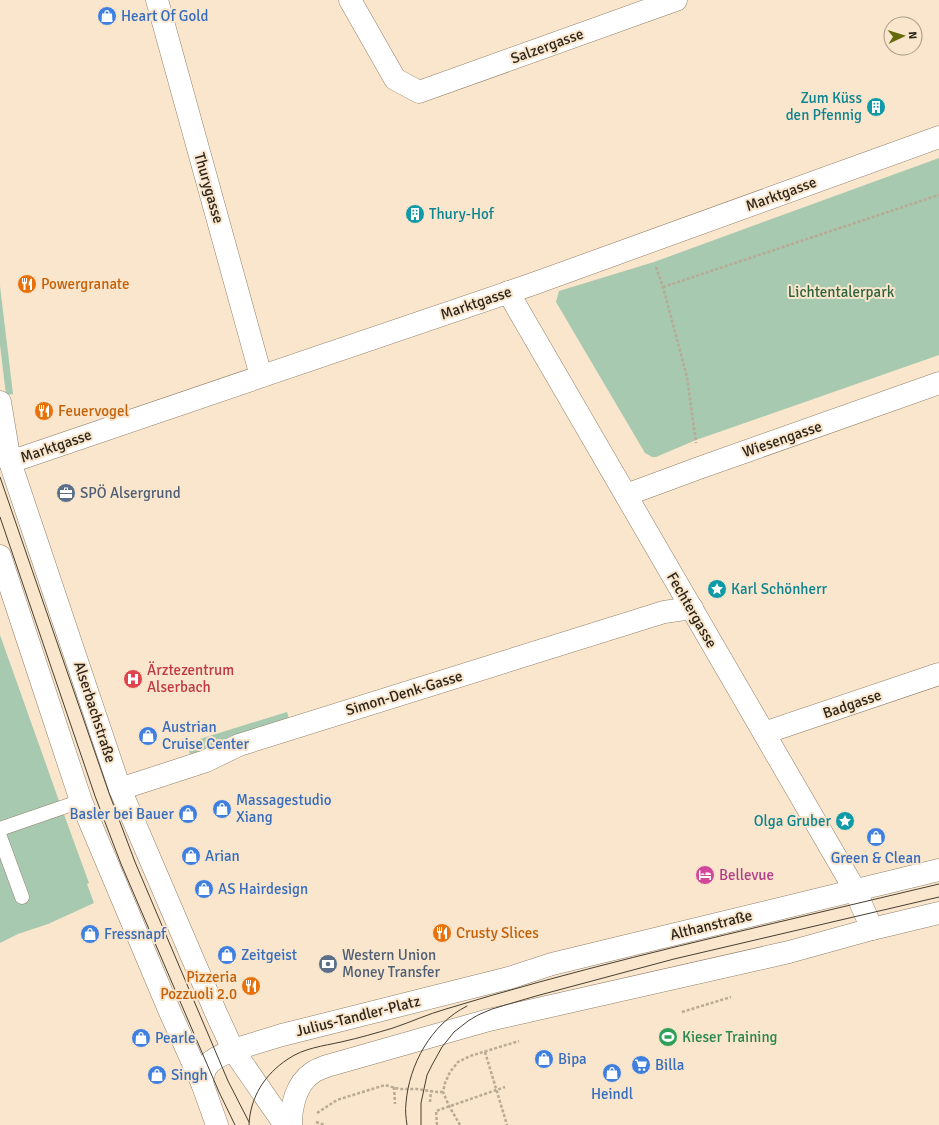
<svg xmlns="http://www.w3.org/2000/svg" width="939" height="1125" viewBox="0 0 939 1125" font-family="Signika,sans-serif">
  <style>
    .green { fill: #a6c9af }
    .lines { fill: none; stroke-linecap: round; stroke-linejoin: round }
    .service-casing { stroke: #917f68; stroke-width: 15 }
    .minor-casing { stroke: #917f68; stroke-width: 23 }
    .tertiary-casing { stroke: #917f68; stroke-width: 23 }
    .secondary-casing { stroke: #917f68; stroke-width: 23 }
    .path { stroke: #b9aa95; stroke-width: 2.5; stroke-dasharray: 3 2; stroke-linecap: butt }
    .service { stroke: #fff; stroke-width: 14 }
    .minor { stroke: #fff; stroke-width: 22 }
    .tertiary { stroke: #fff; stroke-width: 22 }
    .secondary { stroke: #fff; stroke-width: 22 }
    .tram { stroke: #473e32; stroke-width: 1 }
    .labels { text-anchor: middle; stroke-width: 4; stroke-linejoin: round; paint-order: stroke }
    .shop-label { font-size: 15px; fill: #366cbe; stroke: #f9e6cc; text-anchor: start }
    .street-label { font-size: 15px; fill: #2c251b; stroke: #f9e6cc }
    .culture-label { font-size: 15px; fill: #0d838f; stroke: #f9e6cc; text-anchor: end }
    .food-label { font-size: 15px; fill: #c56008; stroke: #f9e6cc; text-anchor: start }
    .park-label { font-size: 15px; fill: #2d633f; stroke: #f9e6cc }
    .service-label { font-size: 15px; fill: #4e5e75; stroke: #f9e6cc; text-anchor: start }
    .health-label { font-size: 15px; fill: #be3a42; stroke: #f9e6cc; text-anchor: start }
    .hotel-label { font-size: 15px; fill: #b23c85; stroke: #f9e6cc; text-anchor: start }
    .leisure-label { font-size: 15px; fill: #27864d; stroke: #f9e6cc; text-anchor: start }
  </style>
  <rect width="100%" height="100%" fill="#f9e6cc"/>
  <g class="green">
    <polygon points="939,158 939,355 696,440 656,457 652,457 645,453 556,302 559,291 654,262"/>
    <polygon points="0,286 13,394 6,395 0,345"/>
    <polygon points="0,635 58,798 89,883 87,884 94,903 48,924 18,934 0,943"/>
    <polygon points="287,712 289,719 205,750 190,754 187,743"/>
  </g>
  <g class="lines">
    <defs>
      <g id="service">
        <polyline points="0,829 81,801"/>
        <polyline points="0,837 22,897"/>
      </g>
      <g id="minor">
        <polyline points="157,0 261,376"/>
        <polyline points="350,0 395,79 419,92 676,0"/>
        <polyline points="508,292 855,890 872,929"/>
        <polyline points="10,462 530,285 939,137"/>
        <polyline points="626,495 699,468 939,383"/>
        <polyline points="764,733 939,674"/>
        <polyline points="120,789 206,761 239,745 664,612 692,608"/>
      </g>
      <g id="tertiary">
        <polyline points="233,1050 282,1035 509,978 552,964 939,870"/>
        <path d="M291 1125C291 1106 296 1084 312 1073 316 1070 322 1068 327 1066L489 1020 789 952 872 929 939 913"/>
      </g>
      <g id="secondary">
        <polyline points="0,402 10,462 120,789 216,1013 233,1050 285,1125"/>
        <polyline points="0,556 81,801 170,1012 202,1083 217,1125"/>
        <path d="M202 1083C204 1061 215 1058 233 1050"/>
      </g>
    </defs>
    <use href="#service" class="service-casing"/>
    <use href="#minor" class="minor-casing"/>
    <use href="#tertiary" class="tertiary-casing"/>
    <use href="#secondary" class="secondary-casing"/>
    <g class="path">
      <polyline points="656,267 663,287 687,377 696,443"/>
      <polyline points="663,287 939,195"/>
      <polyline points="682,1012 731,997"/>
      <polyline points="485,1052 507,1125"/>
      <polyline points="394,1087 395,1104"/>
      <polyline points="430,1102 431,1091"/>
      <polyline points="317,1113 337,1100 385,1085 399,1089 416,1089 437,1092 443,1092"/>
      <polyline points="316,1122 325,1125"/>
      <polyline points="437,1125 436,1111 505,1087"/>
      <polyline points="460,1125 449,1106 443,1092 445,1083 450,1072 458,1062 470,1056 519,1041"/>
    </g>
    <use href="#service" class="service"/>
    <use href="#minor" class="minor"/>
    <use href="#tertiary" class="tertiary"/>
    <use href="#secondary" class="secondary"/>
    <g class="tram">
      <polyline points="0,477 109,793 135,862 228,1081 249,1122"/>
      <polyline points="0,517 95,796 121,864 219,1092 235,1125"/>
      <path d="M249 1125C250 1097 265 1074 288 1059 304 1048 323 1046 341 1042 359 1038 376 1033 393 1028 411 1022 428 1014 446 1009 570 971 695 942 821 912 860 903 900 893 939 884"/>
      <path d="M407 1125C406 1118 405 1110 406 1103 409 1065 431 1024 467 1006"/>
      <polyline points="421,1125 421,1103 427,1075 432,1065 442,1047 454,1032 468,1021 478,1015 492,1009 536,996 674,959 939,897"/>
    </g>
  </g>
  <defs>
    <symbol id="shop-disc" viewBox="-11 -11 22 22"><circle r="9.5" fill="#3f7fe0" stroke="#f9e6cc"/><path d="M-5-2.5h2.3a2.7 3.5 0 0 1 5.4 0H5L5.5 6h-11ZM-1.5-2.5h3a1.5 2.3 0 0 0-3 0Z" fill="#fff"/></symbol>
    <symbol id="building-disc" viewBox="-11 -11 22 22"><circle r="9.5" fill="#0f9aa8" stroke="#f9e6cc"/><path d="M-4-6H4V6H1V3H-1V6H-4ZM-2.5-4.3h1.7v1.8h-1.7ZM.8-4.3h1.7v1.8H.8ZM-2.5-1h1.7V.8h-1.7ZM.8-1h1.7V.8H.8Z" fill="#fff"/></symbol>
    <symbol id="restaurant-disc" viewBox="-11 -11 22 22"><circle r="9.5" fill="#e8710a" stroke="#f9e6cc"/><path d="M-5-6h1v4h1v-4h1v4h1v-4h1v5L-1.5 .5V6h-2V.5L-5-1ZM5-6V6H3V1.5H1.5Q1.5-4 5-6Z" fill="#fff"/></symbol>
    <symbol id="office-disc" viewBox="-11 -11 22 22"><circle r="9.5" fill="#5c6f8a" stroke="#f9e6cc"/><path d="M-6-3h4V-5.5h4V-3h4V5H-6ZM-1-4.5V-3h2v-1.5ZM-6 0V1H6V0Z" fill="#fff"/></symbol>
    <symbol id="sight-disc" viewBox="-11 -11 22 22"><circle r="9.5" fill="#0f9aa8" stroke="#f9e6cc"/><path d="M0-6L1.8-2.2L6-1.7L2.9 1.2L3.7 5.4L0 3.3L-3.7 5.4L-2.9 1.2L-6-1.7L-1.8-2.2Z" fill="#fff"/></symbol>
    <symbol id="hospital-disc" viewBox="-11 -11 22 22"><circle r="9.5" fill="#e0444e" stroke="#f9e6cc"/><path d="M-5-5h3v3.5h4V-5h3V5h-3V1.5h-4V5h-3Z" fill="#fff"/></symbol>
    <symbol id="hotel-disc" viewBox="-11 -11 22 22"><circle r="9.5" fill="#d1479c" stroke="#f9e6cc"/><path d="M-6-4.5h1.5V1H6V5H4.5V3h-9V5H-6ZM-4 0a1.8 1.8 0 1 1 3.6 0ZM.5 0V-2.5h3Q6-2.5 6 0Z" fill="#fff"/></symbol>
    <symbol id="bank-disc" viewBox="-11 -11 22 22"><circle r="9.5" fill="#5c6f8a" stroke="#f9e6cc"/><path d="M-6-4H6V4H-6ZM0-2.3a2.3 2.3 0 1 0 0 4.6a2.3 2.3 0 1 0 0-4.6Z" fill="#fff"/></symbol>
    <symbol id="stadium-disc" viewBox="-11 -11 22 22"><circle r="9.5" fill="#2e9e5b" stroke="#f9e6cc"/><path d="M0-5a6.5 5 0 1 0 0 10a6.5 5 0 1 0 0-10ZM-3.5-1.8h7v3.6h-7Z" fill="#fff"/></symbol>
    <symbol id="supermarket-disc" viewBox="-11 -11 22 22"><circle r="9.5" fill="#3f7fe0" stroke="#f9e6cc"/><path d="M-6-5.5h2.5l.6 2H6L4.5 2H-2.5L-4.4-4H-6ZM-1.5 3.2a1.3 1.3 0 1 0 .1 0ZM3 3.2a1.3 1.3 0 1 0 .1 0Z" fill="#fff"/></symbol>
  </defs>
  <g fill-rule="evenodd">
    <use href="#shop-disc" x="96" y="5" width="22" height="22"/>
    <use href="#building-disc" x="865" y="96" width="22" height="22"/>
    <use href="#building-disc" x="404" y="203" width="22" height="22"/>
    <use href="#restaurant-disc" x="16" y="273" width="22" height="22"/>
    <use href="#restaurant-disc" x="33" y="400" width="22" height="22"/>
    <use href="#office-disc" x="55" y="482" width="22" height="22"/>
    <use href="#sight-disc" x="706" y="578" width="22" height="22"/>
    <use href="#hospital-disc" x="122" y="668" width="22" height="22"/>
    <use href="#shop-disc" x="137" y="725" width="22" height="22"/>
    <use href="#shop-disc" x="211" y="798" width="22" height="22"/>
    <use href="#shop-disc" x="177" y="803" width="22" height="22"/>
    <use href="#sight-disc" x="834" y="810" width="22" height="22"/>
    <use href="#shop-disc" x="865" y="826" width="22" height="22"/>
    <use href="#shop-disc" x="180" y="845" width="22" height="22"/>
    <use href="#hotel-disc" x="694" y="864" width="22" height="22"/>
    <use href="#shop-disc" x="193" y="878" width="22" height="22"/>
    <use href="#restaurant-disc" x="431" y="922" width="22" height="22"/>
    <use href="#shop-disc" x="79" y="923" width="22" height="22"/>
    <use href="#shop-disc" x="216" y="944" width="22" height="22"/>
    <use href="#bank-disc" x="317" y="953" width="22" height="22"/>
    <use href="#restaurant-disc" x="240" y="975" width="22" height="22"/>
    <use href="#stadium-disc" x="657" y="1026" width="22" height="22"/>
    <use href="#shop-disc" x="130" y="1027" width="22" height="22"/>
    <use href="#shop-disc" x="533" y="1048" width="22" height="22"/>
    <use href="#supermarket-disc" x="630" y="1054" width="22" height="22"/>
    <use href="#shop-disc" x="601" y="1062" width="22" height="22"/>
    <use href="#shop-disc" x="146" y="1064" width="22" height="22"/>
  </g>
  <g class="labels">
    <g class="shop-label">
      <text x="121" y="21">Heart Of Gold</text>
      <text x="162" y="732">Austrian<tspan x="162" dy="17">Cruise Center</tspan></text>
      <text x="236" y="805">Massagestudio<tspan x="236" dy="17">Xiang</tspan></text>
      <text x="174" y="819" text-anchor="end">Basler bei Bauer</text>
      <text x="205" y="861">Arian</text>
      <text x="876" y="863" text-anchor="middle">Green &amp; Clean</text>
      <text x="218" y="894">AS Hairdesign</text>
      <text x="104" y="939">Fressnapf</text>
      <text x="241" y="960">Zeitgeist</text>
      <text x="155" y="1043">Pearle</text>
      <text x="558" y="1064">Bipa</text>
      <text x="655" y="1070">Billa</text>
      <text x="171" y="1080">Singh</text>
      <text x="612" y="1099" text-anchor="middle">Heindl</text>
    </g>
    <g class="street-label">
      <text transform="translate(547 46) rotate(-20)" y="5">Salzergasse</text>
      <text transform="translate(209 188) rotate(74)" y="5">Thurygasse</text>
      <text transform="translate(781 194) rotate(-20)" y="5">Marktgasse</text>
      <text transform="translate(476 303) rotate(-19)" y="5">Marktgasse</text>
      <text transform="translate(782 439) rotate(-19)" y="5">Wiesengasse</text>
      <text transform="translate(56 446) rotate(-19)" y="5">Marktgasse</text>
      <text transform="translate(692 610) rotate(60)" y="5">Fechtergasse</text>
      <text transform="translate(404 693) rotate(-17)" y="5">Simon-Denk-Gasse</text>
      <text transform="translate(852 704) rotate(-19)" y="5">Badgasse</text>
      <text transform="translate(95 712) rotate(72)" y="5">Alserbachstraße</text>
      <text transform="translate(711 925) rotate(-14)" y="5">Althanstraße</text>
      <text transform="translate(358 1016) rotate(-14)" y="5">Julius-Tandler-Platz</text>
    </g>
    <g class="culture-label">
      <text x="862" y="103">Zum Küss<tspan x="862" dy="17">den Pfennig</tspan></text>
      <text x="429" y="219" text-anchor="start">Thury-Hof</text>
      <text x="731" y="594" text-anchor="start">Karl Schönherr</text>
      <text x="831" y="826">Olga Gruber</text>
    </g>
    <g class="food-label">
      <text x="41" y="289">Powergranate</text>
      <text x="58" y="416">Feuervogel</text>
      <text x="456" y="938">Crusty Slices</text>
      <text x="237" y="982" text-anchor="end">Pizzeria<tspan x="237" dy="17">Pozzuoli 2.0</tspan></text>
    </g>
    <g class="park-label">
      <text x="841" y="297">Lichtentalerpark</text>
    </g>
    <g class="service-label">
      <text x="80" y="498">SPÖ Alsergrund</text>
      <text x="342" y="960">Western Union<tspan x="342" dy="17">Money Transfer</tspan></text>
    </g>
    <g class="health-label">
      <text x="147" y="675">Ärztezentrum<tspan x="147" dy="17">Alserbach</tspan></text>
    </g>
    <g class="hotel-label">
      <text x="719" y="880">Bellevue</text>
    </g>
    <g class="leisure-label">
      <text x="682" y="1042">Kieser Training</text>
    </g>
  </g>
  <g transform="translate(903 36) rotate(86)"><circle r="19" fill="#f9e6cc" stroke="#a79985"/>
  <path d="M0-3L7 15L0 10L-7 15Z" fill="#646a0b"/>
  <text y="-6" font-size="11" font-weight="bold" text-anchor="middle" fill="#2c251b">N</text>
  </g>
</svg>
